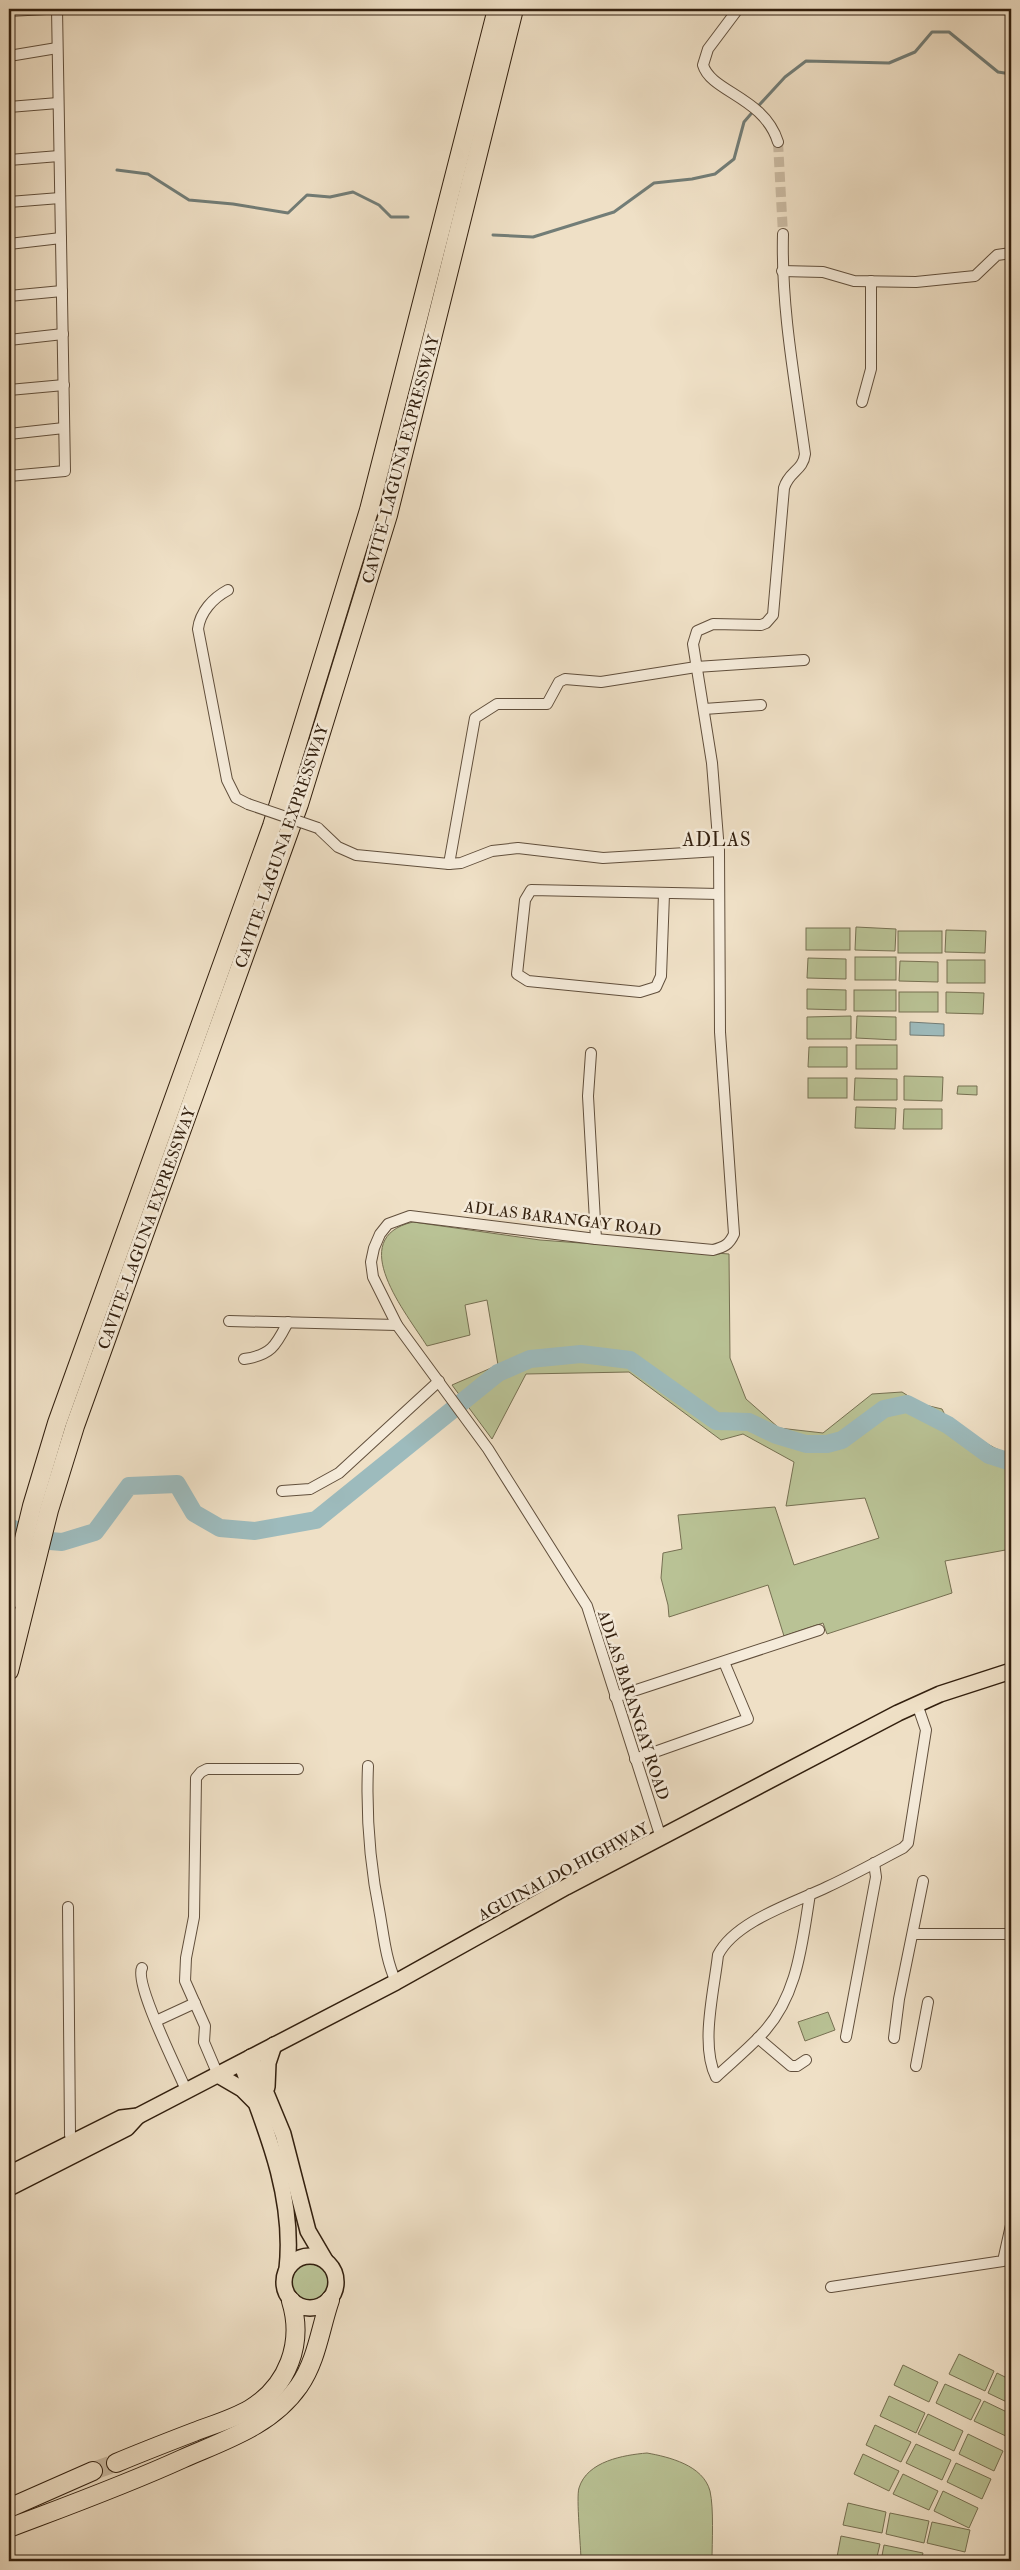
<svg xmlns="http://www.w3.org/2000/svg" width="1020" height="2570" viewBox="0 0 1020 2570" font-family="'IM FELL Double Pica',serif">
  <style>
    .green { fill: #b9c295; stroke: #767052 }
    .water { fill: #9dbbbd; stroke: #727d77 }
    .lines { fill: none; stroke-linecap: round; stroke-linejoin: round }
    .stream { stroke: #727d77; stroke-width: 3 }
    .river { stroke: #9dbbbd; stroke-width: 18 }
    .minor-tunnel { stroke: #c9b9a1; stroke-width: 10; stroke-dasharray: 10 5; stroke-linecap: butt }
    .motorway-tunnel { stroke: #c9b9a1; stroke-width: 18; stroke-dasharray: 18 9; stroke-linecap: butt }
    .minor-casing { stroke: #614f3c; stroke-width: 12 }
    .primary-casing { stroke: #321f0e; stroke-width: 18 }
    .motorway-casing { stroke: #321f0e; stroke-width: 20 }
    .minor { stroke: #f5ebda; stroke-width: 10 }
    .primary { stroke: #efe0c6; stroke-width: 15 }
    .motorway { stroke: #efe0c6; stroke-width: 18 }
    .minor-bridge-casing { stroke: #614f3c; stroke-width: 12; stroke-linecap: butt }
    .minor-bridge { stroke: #f5ebda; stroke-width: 10 }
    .labels { text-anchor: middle; stroke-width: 5; stroke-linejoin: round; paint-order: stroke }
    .street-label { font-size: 16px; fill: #321f0e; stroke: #f5ebda }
    .quarter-label { font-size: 19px; letter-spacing: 1px; fill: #321f0e; stroke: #f5ebda }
  </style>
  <rect width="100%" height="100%" fill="#efe0c6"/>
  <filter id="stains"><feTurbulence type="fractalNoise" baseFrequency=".004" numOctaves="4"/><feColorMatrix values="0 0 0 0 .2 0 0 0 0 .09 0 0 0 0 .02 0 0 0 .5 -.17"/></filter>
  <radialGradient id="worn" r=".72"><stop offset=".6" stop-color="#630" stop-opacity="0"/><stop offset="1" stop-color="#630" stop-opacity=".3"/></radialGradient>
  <g class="green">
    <polygon points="856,927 896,929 895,951 855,950"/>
    <rect x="806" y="928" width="44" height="22"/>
    <polygon points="946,930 986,931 985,953 945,952"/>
    <rect x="898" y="931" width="44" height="22"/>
    <rect x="855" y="957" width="41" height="23"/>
    <polygon points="808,958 846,959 846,979 807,978"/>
    <rect x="947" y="960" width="38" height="23"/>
    <polygon points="900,961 938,962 938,982 899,981"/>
    <polygon points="807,989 846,990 846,1010 807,1009"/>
    <rect x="854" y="990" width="42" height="21"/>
    <rect x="899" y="992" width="39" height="20"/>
    <polygon points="946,992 984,993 983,1014 946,1013"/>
    <polygon points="851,1016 851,1039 807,1039 807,1017"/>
    <polygon points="857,1016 896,1017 896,1040 856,1038"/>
    <rect x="856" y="1045" width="41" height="24"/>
    <polygon points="809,1047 847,1047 847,1067 808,1067"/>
    <polygon points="904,1076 943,1077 942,1101 904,1100"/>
    <rect x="808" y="1078" width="39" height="20"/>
    <polygon points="855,1078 897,1079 897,1100 854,1100"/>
    <polygon points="958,1086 977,1086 977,1095 957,1094"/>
    <polygon points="856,1107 896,1108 895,1129 855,1128"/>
    <polygon points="904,1109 942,1109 942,1129 903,1129"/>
    <path d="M413 1222 540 1240 729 1254 730 1358 746 1399 779 1428 823 1433 872 1394 902 1392 921 1404 942 1409 948 1421C970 1429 988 1449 1011 1454V1549L945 1561 952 1593 827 1634 823 1623 784 1636 768 1585 669 1617 668 1605 661 1578 663 1553 682 1549 678 1515 775 1507 794 1565 879 1538 865 1498 786 1506 794 1462 743 1434 721 1440 629 1372 526 1374 492 1439 452 1385 498 1365 487 1300 465 1305 470 1335 427 1346C407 1314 344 1238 413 1222Z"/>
    <polygon points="828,2012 835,2030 805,2041 798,2022"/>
    <circle cx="310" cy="2283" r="20"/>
    <polygon points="959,2354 994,2371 985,2391 949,2374"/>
    <polygon points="903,2365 938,2382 929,2402 894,2385"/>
    <polygon points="997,2373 1011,2380 1011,2404 988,2393"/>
    <polygon points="945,2384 981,2400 971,2420 936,2403"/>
    <polygon points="889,2396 925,2413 916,2433 880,2416"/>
    <polygon points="984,2401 1011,2414 1010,2438 974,2421"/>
    <polygon points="928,2414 963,2431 954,2451 918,2434"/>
    <polygon points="875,2425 911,2442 901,2462 866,2445"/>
    <polygon points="968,2434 1003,2451 994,2471 959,2454"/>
    <polygon points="916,2444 951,2460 942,2480 906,2463"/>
    <path d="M647 2453C669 2457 703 2465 710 2491 714 2509 712 2542 712 2561H581C581 2548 576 2497 579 2488 587 2461 624 2455 647 2453Z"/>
    <polygon points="863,2454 899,2471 889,2491 854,2474"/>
    <polygon points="956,2463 991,2479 982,2499 947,2482"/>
    <polygon points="903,2474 938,2491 929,2510 893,2494"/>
    <polygon points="943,2491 978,2508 969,2528 934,2511"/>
    <polygon points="848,2503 886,2512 882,2533 843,2525"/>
    <polygon points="890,2513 929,2521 924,2543 886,2534"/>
    <polygon points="932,2522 970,2530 965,2552 927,2543"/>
    <polygon points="841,2536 880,2544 876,2561 857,2561 837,2557"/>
    <polygon points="884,2545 923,2553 921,2561 881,2561"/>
  </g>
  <polygon class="water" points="910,1022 944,1024 944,1036 910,1035"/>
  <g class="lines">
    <g class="stream">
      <polyline points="117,170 148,174 189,200 233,204 288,213 307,195 330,197 353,192 379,205 391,217 408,217"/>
      <polyline points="493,235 533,237 614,212 654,183 692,179 715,174 734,159 744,122 750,115 785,77 806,61 889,63 915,52 932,32 949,32 998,72 1011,74"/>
    </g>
    <polyline class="river" points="9,1527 38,1540 62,1542 95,1532 129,1486 177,1484 194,1513 220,1528 255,1531 316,1520 498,1373 530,1359 581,1354 630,1360 716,1421 749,1422 776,1435 806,1444 827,1444 842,1440 884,1409 907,1404 948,1425 989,1455 1011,1462"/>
    <polyline class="minor-tunnel" points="778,142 783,234"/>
    <polyline class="motorway-tunnel" points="93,2471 116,2463"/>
    <defs>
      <g id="minor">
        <path d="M738 9 708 49 703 65C711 92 764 97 778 142"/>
        <polyline points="9,11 46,9"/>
        <polyline points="9,56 57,48"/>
        <polyline points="9,107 58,103"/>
        <polyline points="9,160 59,156"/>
        <polyline points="9,202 60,198"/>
        <polyline points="9,244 61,238"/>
        <polyline points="782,271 823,272 854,281 916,282 975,276 997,255 1011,253"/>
        <polyline points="9,296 62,291"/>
        <polyline points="9,340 63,334"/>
        <polyline points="9,390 64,385"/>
        <polyline points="862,402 871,369 871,281"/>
        <polyline points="9,434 64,428"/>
        <polyline points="9,476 65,471 57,9"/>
        <path d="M228 590C213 598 200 612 198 629L227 780 236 798 248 804"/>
        <polyline points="704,709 761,705"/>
        <polyline points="318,828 338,847 356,855 449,864 461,863 492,851 518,848 603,858 719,851"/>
        <polyline points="449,864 475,718 497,704 547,704 559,682 565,679 601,682 696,667 804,660"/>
        <polyline points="664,894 661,976 656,987 640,992 528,981 517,974 525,900 531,890 719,894"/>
        <polyline points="591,1053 588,1096 596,1239"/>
        <polyline points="229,1321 397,1325"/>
        <path d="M244 1359C272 1355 276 1345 288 1322"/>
        <polyline points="282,1491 310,1489 339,1473 439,1381"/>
        <polyline points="615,1697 819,1630"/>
        <polyline points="635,1759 748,1719 724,1662"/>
        <path d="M368 1766C366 1815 370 1866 380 1915 384 1938 386 1960 396 1982"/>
        <path d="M661 1838 587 1606 488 1449 397 1325 373 1277 371 1262 374 1248 380 1234 388 1224 410 1216 596 1239 713 1250C724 1247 729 1245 734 1234L720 1032 719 851 712 763 693 644 697 631 713 624 761 625 766 623 773 615 784 488C789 471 803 471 805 454 795 381 781 308 783 234"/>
        <path d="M810 1894C802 1943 798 1997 761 2035 747 2050 731 2063 716 2077 700 2045 714 1991 718 1955 735 1921 794 1903 827 1887 853 1875 878 1861 903 1848L908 1843 926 1730 917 1704"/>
        <polyline points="68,1907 70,2135 74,2141"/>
        <polyline points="913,1934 1011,1934"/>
        <path d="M142 1968C134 1984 178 2070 186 2090"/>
        <polyline points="156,2021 195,2003"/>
        <polyline points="846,2037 876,1877 874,1863"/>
        <polyline points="758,2038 791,2066 797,2066 806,2060"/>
        <polyline points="894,2038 899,1999 923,1881"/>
        <polyline points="916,2066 928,2002"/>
        <polyline points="218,2075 204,2042 205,2026 185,1981 186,1958 194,1917 196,1778 201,1772 207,1769 298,1769"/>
        <polyline points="831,2287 1003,2261 1011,2225"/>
      </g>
      <g id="primary">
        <polyline points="251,2057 283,2134 308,2231 325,2260"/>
        <path d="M241 2063C266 2129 295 2197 287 2269"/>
        <polyline points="218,2075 242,2089 254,2101"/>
        <polyline points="267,2087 268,2063 274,2045"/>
        <polyline points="9,2174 121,2118 138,2116 396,1982 566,1887 898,1713 940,1694 1011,1671"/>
        <polyline points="9,2188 127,2128 138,2116"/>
        <circle cx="310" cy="2282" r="26"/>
      </g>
      <g id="motorway">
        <polyline points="9,1601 32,1506 57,1423 272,826 369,510 497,9"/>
        <polyline points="9,1671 49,1510 75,1426 299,804 388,515 514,9"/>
        <path d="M116 2463C142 2452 168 2442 194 2432 212 2425 233 2419 250 2409 288 2386 304 2343 291 2301"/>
        <polyline points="9,2508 93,2471"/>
        <path d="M9 2528C67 2506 125 2485 182 2459 225 2440 271 2426 299 2386 317 2360 320 2329 330 2300"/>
      </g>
    </defs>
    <use href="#minor" class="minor-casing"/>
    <use href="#primary" class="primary-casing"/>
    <use href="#motorway" class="motorway-casing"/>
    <use href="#minor" class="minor"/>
    <use href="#primary" class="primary"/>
    <use href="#motorway" class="motorway"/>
    <defs>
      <polyline id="minor-bridge" points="248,804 318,828"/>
    </defs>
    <use href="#minor-bridge" class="minor-bridge-casing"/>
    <use href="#minor-bridge" class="minor-bridge"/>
  </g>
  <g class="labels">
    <g class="street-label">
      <text transform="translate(400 459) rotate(-75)" y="6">CAVITE–LAGUNA EXPRESSWAY</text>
      <text transform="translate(281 846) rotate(-71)" y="6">CAVITE–LAGUNA EXPRESSWAY</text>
      <text transform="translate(563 1218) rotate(7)" y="6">ADLAS BARANGAY ROAD</text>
      <text transform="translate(146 1228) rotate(-70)" y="6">CAVITE–LAGUNA EXPRESSWAY</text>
      <text transform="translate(634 1705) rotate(72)" y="6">ADLAS BARANGAY ROAD</text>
      <text transform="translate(563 1871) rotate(-28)" y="6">AGUINALDO HIGHWAY</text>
    </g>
    <g class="quarter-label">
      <text x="717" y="846">ADLAS</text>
    </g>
  </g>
  <rect width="1020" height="2570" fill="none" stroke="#efe0c6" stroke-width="30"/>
  <rect x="10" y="10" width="1000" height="2550" fill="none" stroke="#321f0e" stroke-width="2.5"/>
  <rect x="15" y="15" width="990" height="2540" fill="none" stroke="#321f0e"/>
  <rect width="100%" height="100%" filter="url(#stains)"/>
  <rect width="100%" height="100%" fill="url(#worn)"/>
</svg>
